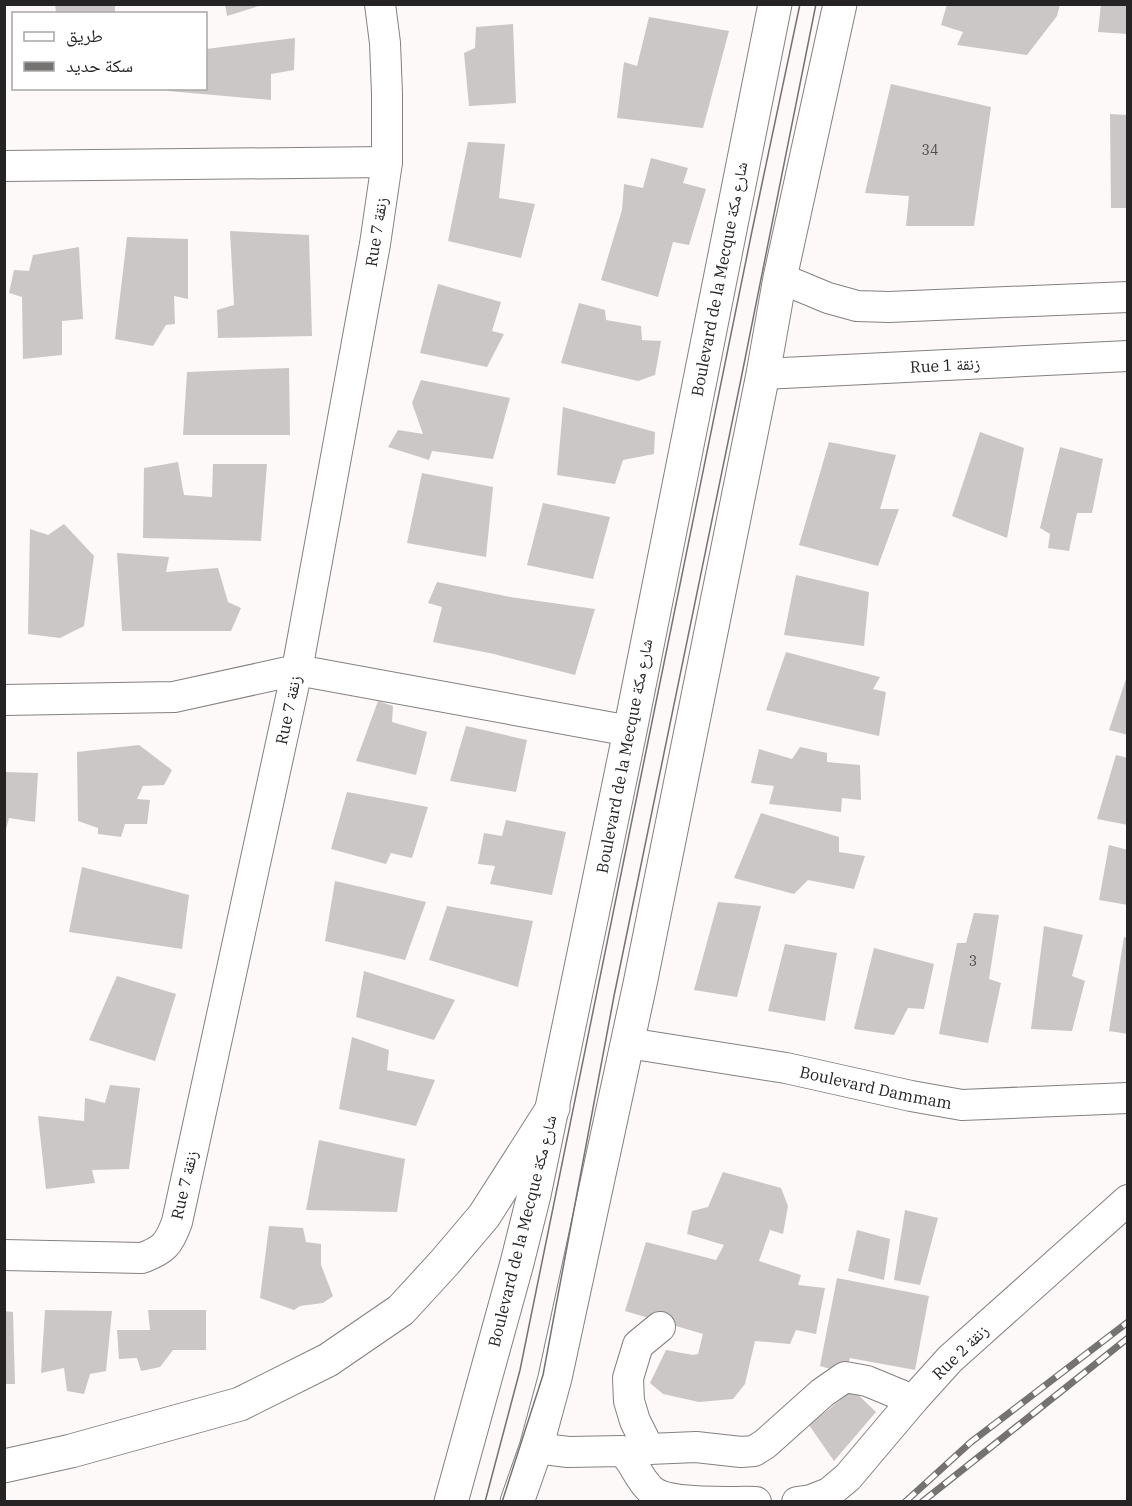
<svg xmlns="http://www.w3.org/2000/svg" width="1132" height="1506" viewBox="0 0 1132 1506" font-family="'IBM Plex Serif','Noto Naskh Arabic',serif">
  <style>
    .building { fill: #cbc7c7 }
    .lines { fill: none; stroke-linecap: round; stroke-linejoin: round }
    .minor-casing { stroke: #848181; stroke-width: 32 }
    .major-casing { stroke: #848181; stroke-width: 35 }
    .highway-casing { stroke: #848181; stroke-width: 35 }
    .minor { stroke: #fff; stroke-width: 30 }
    .major { stroke: #fff; stroke-width: 33 }
    .highway { stroke: #fff; stroke-width: 33 }
    .tram { stroke: #757272; stroke-width: 1.5 }
    .rail-casing { stroke: #757272; stroke-width: 7 }
    .rail { stroke: #fff; stroke-width: 4.5; stroke-dasharray: 14; stroke-linecap: butt }
    .labels { text-anchor: middle; stroke-width: 4.5; stroke-linejoin: round; paint-order: stroke }
    .number-label { font-size: 14px; fill: #4e4c4c }
    .street-label { font-size: 16px; fill: #252323; stroke: #fff }
  </style>
  <rect width="100%" height="100%" fill="#fdf9f8"/>
  <g class="building">
    <polygon points="55,4 115,4 115,14 56,14"/>
    <polygon points="225,4 262,4 262,5 227,16"/>
    <polygon points="947,4 1060,4 1057,16 1027,55 957,45 963,32 941,25"/>
    <polygon points="1101,4 1128,4 1128,34 1098,32"/>
    <polygon points="649,17 729,31 703,128 617,118 624,62 637,66"/>
    <polygon points="513,24 516,103 469,106 464,53 475,48 476,27"/>
    <polygon points="295,38 294,70 271,74 271,100 168,91 169,88 206,88 206,49"/>
    <polygon points="891,84 991,107 974,226 906,226 909,196 865,193"/>
    <polygon points="1110,114 1128,115 1128,208 1111,208"/>
    <polygon points="468,142 505,144 499,198 535,204 521,258 448,241"/>
    <polygon points="651,158 688,168 683,183 706,189 689,245 673,242 658,297 601,280 622,210 624,184 643,188"/>
    <polygon points="230,231 309,235 312,336 218,338 217,310 234,305"/>
    <polygon points="127,237 188,239 188,299 174,296 175,324 166,325 153,346 115,339"/>
    <polygon points="79,247 83,319 62,321 62,355 23,359 22,297 9,293 14,270 29,271 33,255"/>
    <polygon points="438,284 501,302 492,331 504,334 487,367 420,353"/>
    <polygon points="579,303 605,310 606,320 641,326 642,340 661,341 655,375 638,381 561,363"/>
    <polygon points="289,368 290,435 183,435 187,372"/>
    <polygon points="421,380 510,398 493,459 432,451 429,460 388,447 398,430 423,434 412,403"/>
    <polygon points="563,407 655,432 654,454 623,460 615,484 557,475"/>
    <polygon points="980,432 1024,448 1007,538 952,516"/>
    <polygon points="829,442 896,455 880,509 899,509 878,566 799,545"/>
    <polygon points="1060,447 1103,459 1092,513 1077,513 1069,551 1048,548 1050,534 1040,528"/>
    <polygon points="178,462 184,495 212,497 213,464 267,464 261,541 143,538 144,468"/>
    <polygon points="422,473 493,487 486,557 407,543"/>
    <polygon points="543,503 610,517 593,579 527,565"/>
    <polygon points="64,524 94,556 84,626 60,638 28,634 30,529 48,535"/>
    <polygon points="117,553 169,557 166,572 218,568 228,602 241,608 231,631 122,631"/>
    <polygon points="796,575 869,592 864,646 784,635"/>
    <polygon points="437,582 510,597 595,609 575,675 494,654 433,642 442,607 428,603"/>
    <polygon points="786,652 880,677 873,689 886,692 879,736 766,710"/>
    <polygon points="1127,676 1128,676 1128,735 1109,730"/>
    <polygon points="378,701 393,706 392,722 427,732 416,775 356,761"/>
    <polygon points="466,726 527,740 516,792 450,781"/>
    <polygon points="139,745 172,770 164,785 143,786 137,799 150,800 147,824 125,824 121,837 98,834 98,828 78,821 77,752"/>
    <polygon points="800,747 827,753 827,762 860,765 861,800 842,798 841,812 769,804 774,786 751,783 759,749 792,759"/>
    <polygon points="1116,755 1128,758 1128,825 1097,819"/>
    <polygon points="4,772 38,773 35,822 9,818 5,833"/>
    <polygon points="347,792 428,807 412,858 391,853 386,864 331,849"/>
    <polygon points="761,813 839,837 839,852 865,856 854,889 808,880 794,894 734,878"/>
    <polygon points="506,820 566,832 552,895 490,884 495,866 478,864 484,833 502,836"/>
    <polygon points="1109,845 1128,850 1128,905 1099,900"/>
    <polygon points="82,867 189,895 182,949 69,932"/>
    <polygon points="335,881 426,902 405,960 325,941"/>
    <polygon points="718,902 761,906 737,997 694,990"/>
    <polygon points="447,906 533,921 518,987 429,960"/>
    <polygon points="974,913 999,915 989,979 1001,983 988,1043 939,1034 957,943 966,943"/>
    <polygon points="1044,926 1083,935 1072,976 1085,981 1072,1031 1031,1029"/>
    <polygon points="1124,937 1128,938 1128,1034 1109,1031"/>
    <polygon points="785,944 837,953 825,1021 768,1011"/>
    <polygon points="874,948 934,964 924,1009 908,1008 894,1035 854,1029"/>
    <polygon points="364,971 455,1000 434,1040 356,1017"/>
    <polygon points="117,976 176,994 155,1061 89,1040"/>
    <polygon points="352,1037 389,1050 387,1070 435,1080 416,1126 339,1109"/>
    <polygon points="110,1085 140,1088 129,1169 92,1170 95,1183 46,1189 38,1116 84,1121 85,1098 105,1103"/>
    <polygon points="319,1140 405,1159 397,1212 306,1210"/>
    <polygon points="723,1172 781,1188 788,1206 783,1234 770,1230 759,1261 801,1275 798,1285 825,1288 816,1334 796,1330 790,1344 755,1341 745,1384 733,1399 699,1402 663,1394 650,1383 666,1350 693,1355 698,1354 703,1334 625,1311 646,1242 716,1260 724,1245 687,1234 692,1211 708,1207"/>
    <polygon points="905,1210 938,1218 920,1285 894,1280"/>
    <polygon points="269,1226 303,1228 306,1242 321,1244 321,1265 333,1296 323,1303 300,1306 294,1310 260,1298"/>
    <polygon points="857,1230 890,1239 884,1280 848,1271"/>
    <polygon points="837,1278 929,1296 915,1370 850,1358 845,1373 820,1366"/>
    <polygon points="45,1310 112,1311 106,1371 90,1374 84,1394 67,1391 64,1368 41,1373"/>
    <polygon points="148,1310 206,1310 206,1350 173,1350 160,1367 141,1371 137,1358 119,1359 117,1330 150,1330"/>
    <polygon points="4,1311 13,1312 15,1384 4,1384"/>
    <polygon points="853,1390 876,1412 834,1461 809,1425"/>
  </g>
  <g class="lines">
    <defs>
      <g id="minor">
        <polyline points="4,166 387,162"/>
        <polyline points="780,278 828,298 857,306 889,307 1128,297"/>
        <polyline points="763,374 1128,356"/>
        <polyline points="4,700 174,697 297,670 630,731"/>
        <path id="s1" d="M628 1043 786 1068 911 1096 962 1105 1128 1098"/>
        <path d="M4 1255 142 1258C164 1250 169 1244 177 1222L297 670 375 244 387 162V94L385 43 380 4"/>
        <path d="M536 1448 568 1452 622 1451C634 1461 638 1478 650 1489 666 1506 732 1501 756 1502"/>
        <polyline points="649,1449 635,1421 629,1401 628,1378 638,1345 660,1327"/>
        <polyline points="628,1456 649,1449 696,1447 741,1452 754,1451 765,1444 822,1393 845,1377 867,1381 913,1400"/>
        <polyline points="797,1502 811,1500 829,1493 848,1477 913,1400 950,1359 1128,1200"/>
      </g>
      <g id="major">
        <polyline points="451,1502 517,1263 534,1195 630,731 775,4"/>
        <polyline points="517,1502 536,1448 555,1378 640,984 763,374 780,278 840,4"/>
      </g>
      <polyline id="highway" points="4,1466 71,1451 240,1404 328,1360 401,1310 445,1262 484,1216 553,1108"/>
    </defs>
    <use href="#minor" class="minor-casing"/>
    <use href="#major" class="major-casing"/>
    <use href="#highway" class="highway-casing"/>
    <use href="#minor" class="minor"/>
    <use href="#major" class="major"/>
    <use href="#highway" class="highway"/>
    <g class="tram">
      <polyline points="485,1502 520,1370 752,231 800,4"/>
      <polyline points="502,1502 543,1375 614,996 741,379 816,4"/>
    </g>
    <defs>
      <g id="rail">
        <polyline points="905,1502 971,1442 1128,1322"/>
        <polyline points="922,1502 1128,1338"/>
      </g>
    </defs>
    <use href="#rail" class="rail-casing"/>
    <use href="#rail" class="rail"/>
  </g>
  <g class="labels">
    <g class="number-label">
      <text x="930" y="155">34</text>
      <text x="973" y="966">3</text>
    </g>
    <g class="street-label">
      <text transform="translate(376 232) rotate(-81)" y="6">Rue 7 زنقة</text>
      <text transform="translate(719 279) rotate(-79)" y="6">Boulevard de la Mecque شارع مكة</text>
      <text transform="translate(945 365) rotate(-3)" y="6">Rue 1 زنقة</text>
      <text transform="translate(288 710) rotate(-78)" y="6">Rue 7 زنقة</text>
      <text transform="translate(624 756) rotate(-79)" y="6">Boulevard de la Mecque شارع مكة</text>
      <text dy="6" stroke="none"><textPath href="#s1" startOffset="252">Boulevard Dammam</textPath></text>
      <text transform="translate(184 1185) rotate(-77)" y="6">Rue 7 زنقة</text>
      <text transform="translate(522 1231) rotate(-76)" y="6">Boulevard de la Mecque شارع مكة</text>
      <text transform="translate(960 1352) rotate(-44)" y="6">Rue 2 زنقة</text>
    </g>
  </g>
  <rect width="1132" height="1506" fill="none" stroke="#252323" stroke-width="12"/>
  <rect x="12" y="12" width="195" height="78" fill="#ffffff" stroke="#a8a7a7" stroke-width="1.5"/>
  <rect x="24" y="32" width="30" height="9" fill="#ffffff" stroke="#a8a7a7" stroke-width="1.5"/>
  <text x="66" y="42" font-size="18" fill="#252323">طريق</text>
  <rect x="24" y="62" width="30" height="9" fill="#757272" stroke="#a8a7a7" stroke-width="1.5"/>
  <text x="66" y="72" font-size="18" fill="#252323">سكة حديد</text>
</svg>
